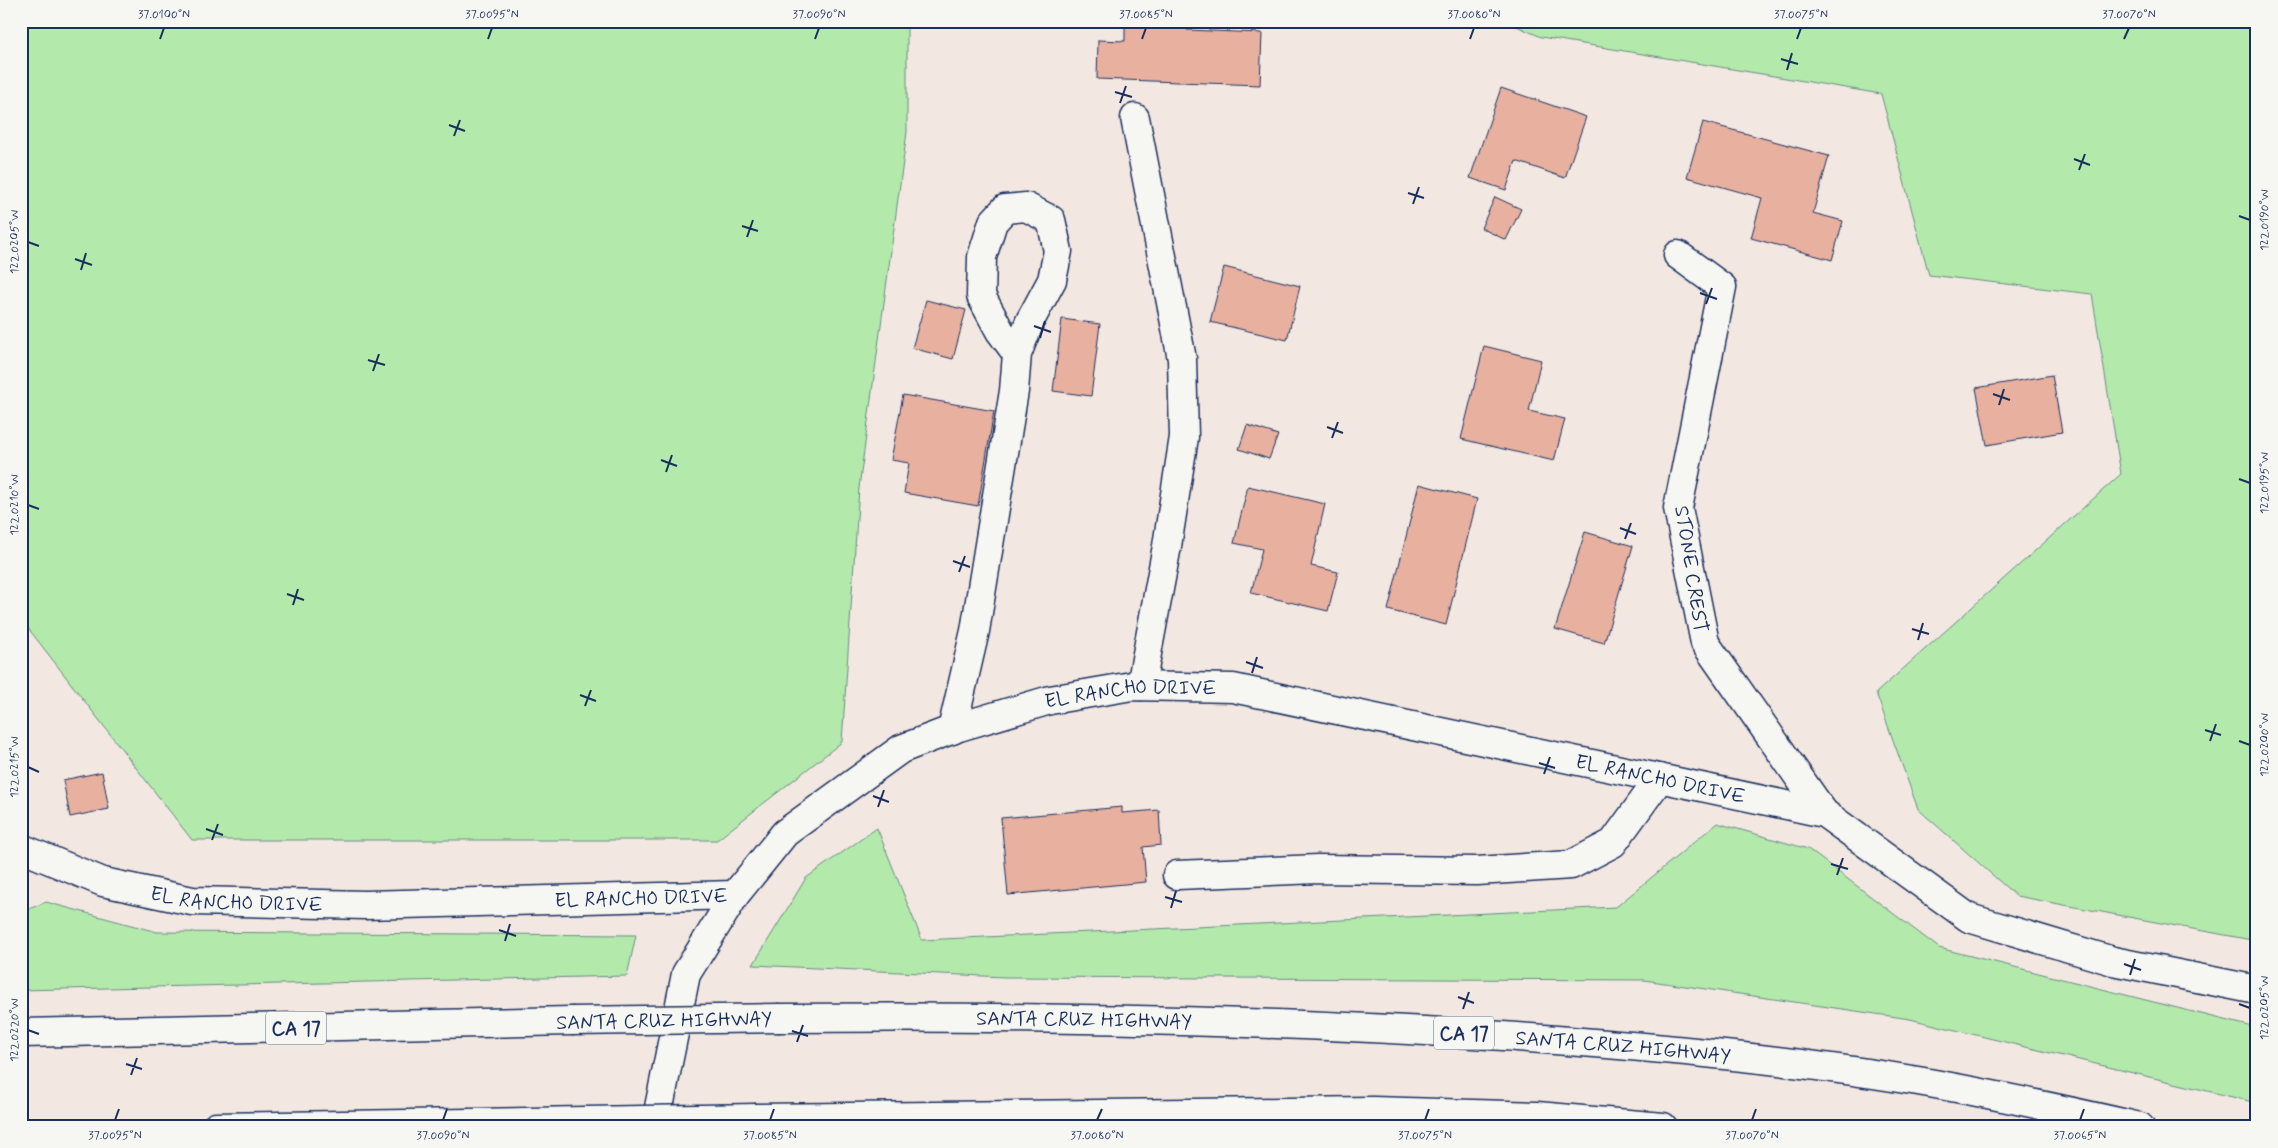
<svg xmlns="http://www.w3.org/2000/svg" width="2278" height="1148" viewBox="0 0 2278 1148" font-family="Mynerve,sans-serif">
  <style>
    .green { fill: #b3e9ab; stroke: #678c84 }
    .building { fill: #e8b09f; stroke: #1b2f5e }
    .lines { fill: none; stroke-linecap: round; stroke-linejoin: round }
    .minor-casing { stroke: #1b2f5e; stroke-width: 31 }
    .highway-casing { stroke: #1b2f5e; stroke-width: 31 }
    .minor { stroke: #f6f6f2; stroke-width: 28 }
    .highway { stroke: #f6f6f2; stroke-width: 28 }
    .highway-bridge-casing { stroke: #1b2f5e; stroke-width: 31; stroke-linecap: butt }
    .highway-bridge { stroke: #f6f6f2; stroke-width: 28 }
    .ticks { fill: none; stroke: #1b2f5e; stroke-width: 2 }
    .labels { text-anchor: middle; stroke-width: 4; stroke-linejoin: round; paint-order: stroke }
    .shield { fill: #f6f6f2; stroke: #5d6b8a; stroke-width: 1 }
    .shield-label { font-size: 19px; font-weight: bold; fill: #1b2f5e }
    .street-label { font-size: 20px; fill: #1b2f5e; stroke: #f6f6f2 }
    .neatline { fill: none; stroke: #1b2f5e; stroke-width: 2 }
    .ticks-label { font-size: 12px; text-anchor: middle; fill: #1b2f5e }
  </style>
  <rect width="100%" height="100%" fill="#f3e8e1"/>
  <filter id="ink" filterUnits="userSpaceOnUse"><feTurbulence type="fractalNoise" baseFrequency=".02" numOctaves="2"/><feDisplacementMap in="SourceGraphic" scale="10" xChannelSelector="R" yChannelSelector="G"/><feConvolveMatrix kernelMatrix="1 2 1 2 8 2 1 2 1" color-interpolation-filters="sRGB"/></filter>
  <g filter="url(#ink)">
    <g class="green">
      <polygon points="21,21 907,21 907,132 859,488 842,742 717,840 192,840 21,619"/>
      <polygon points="1505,21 2257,21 2257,941 2016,896 1918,809 1876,693 2121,474 2092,294 1929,275 1881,94 1541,37"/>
      <polygon points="1717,823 1808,849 1939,948 2257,1028 2257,1103 1910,1019 1644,980 1004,977 753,965 806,878 877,828 922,940 1616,907"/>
      <polygon points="46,902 157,932 636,935 627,976 21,990 21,912"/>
    </g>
    <g class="building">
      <polygon points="1125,21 1187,21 1187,30 1262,33 1260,85 1097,79 1098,40 1125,41"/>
      <polygon points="1501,88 1586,117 1565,178 1516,161 1506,190 1470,178"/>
      <polygon points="1703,122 1829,156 1813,213 1843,221 1832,260 1751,238 1762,198 1687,177"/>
      <polygon points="1495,197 1521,209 1506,240 1481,228"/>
      <polygon points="1224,267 1300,286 1287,340 1210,322"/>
      <polygon points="926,300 966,310 953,359 912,348"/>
      <polygon points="1062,319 1100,324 1091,396 1053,391"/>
      <polygon points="1484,346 1541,360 1529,411 1565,419 1554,461 1461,439"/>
      <polygon points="2052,375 2062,432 1987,445 1976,388"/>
      <polygon points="903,395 994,411 978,506 904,493 909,463 891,460"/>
      <polygon points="1247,425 1278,435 1269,459 1239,449"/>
      <polygon points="1419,484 1477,499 1446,625 1388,610"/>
      <polygon points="1248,486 1325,504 1311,566 1338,572 1328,611 1251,593 1262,549 1234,543"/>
      <polygon points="1585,532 1633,546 1604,643 1555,629"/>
      <polygon points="102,772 109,809 70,817 63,780"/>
      <polygon points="1122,807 1122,813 1159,810 1161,845 1143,847 1146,882 1008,895 1001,818"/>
    </g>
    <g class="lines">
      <defs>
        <g id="minor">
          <polyline points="1135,118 1182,359 1184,437 1167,546 1141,686"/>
          <polyline points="1678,255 1722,287 1678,508 1705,643 1824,813"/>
          <polyline points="952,730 975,631 1014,391 1017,354 1000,331 981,296 982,257 993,222 1005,209 1026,207 1051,220 1058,251 1052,280 1030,321 1017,354"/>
          <path id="s1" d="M21 848 103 882 192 901 365 905 735 895"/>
          <polyline points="1177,875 1318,869 1477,871 1571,865 1613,843 1660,778"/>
          <path id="s2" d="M655 1127 686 974 735 895 785 833 901 749 959 727 1050 700 1132 686 1233 688 1824 813 1969 918 2113 961 2257 990"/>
        </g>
        <g id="highway">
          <path id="s3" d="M780 1018C1016 1016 1252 1019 1488 1035 1631 1045 1775 1057 1918 1081 1992 1094 2066 1110 2140 1127"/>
          <polyline points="21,1033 571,1021"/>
          <polyline points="757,1118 1373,1111 1537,1116 1663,1127"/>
          <polyline points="216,1127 527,1122"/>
        </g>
      </defs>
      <use href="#minor" class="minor-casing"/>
      <use href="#highway" class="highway-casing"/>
      <use href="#minor" class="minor"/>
      <use href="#highway" class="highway"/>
      <defs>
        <g id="highway-bridge">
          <polyline points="571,1021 780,1018"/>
          <polyline points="527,1122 757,1118"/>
        </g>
      </defs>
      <use href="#highway-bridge" class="highway-bridge-casing"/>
      <use href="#highway-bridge" class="highway-bridge"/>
    </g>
  </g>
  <path class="ticks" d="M160 39 164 28M488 39 492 28M815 39 819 28M1142 39 1146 28M1470 39 1474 28M1797 39 1801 28M2124 39 2129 28M1781 59 1798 64M1787 70 1792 53M1115 92 1132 97M1120 103 1126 86M449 125 465 131M454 136 460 120M2074 159 2090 165M2079 170 2085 154M1408 193 1424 198M1413 204 1419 187M2239 216 2250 220M742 226 758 231M747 237 753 220M28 242 39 246M75 259 92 265M81 270 86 253M1700 293 1717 299M1706 304 1712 288M1034 326 1051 332M1040 338 1045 321M368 360 385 365M373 371 379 354M1993 394 2010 400M1999 405 2004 389M1327 427 1343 433M1332 438 1338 422M661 460 677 466M666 472 672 455M2239 479 2250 483M28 505 39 509M1620 528 1636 534M1625 539 1631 523M953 561 970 567M959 572 965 556M287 594 304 600M293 605 298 589M1912 629 1929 634M1918 640 1923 623M1246 662 1263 668M1252 673 1257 657M580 695 596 701M585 706 591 690M2205 730 2221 735M2210 741 2216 724M2239 741 2250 745M1539 763 1555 768M28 767 39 772M1544 774 1550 757M873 796 889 802M878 807 884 790M206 829 223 835M212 840 218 824M1831 864 1848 869M1837 875 1843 858M1165 897 1182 902M1171 908 1176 891M499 930 516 936M505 941 510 924M2124 964 2141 970M2130 975 2135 959M1458 997 1474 1003M2239 1004 2250 1008M1463 1009 1469 992M28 1030 39 1034M792 1031 808 1036M797 1042 803 1025M126 1064 142 1069M131 1075 137 1058M115 1120 119 1109M443 1120 447 1109M770 1120 774 1109M1097 1120 1102 1109M1425 1120 1429 1109M1752 1120 1756 1109M2080 1120 2084 1109"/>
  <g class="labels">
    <g class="shield">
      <rect x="266" y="1011.5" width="60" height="33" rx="4"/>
      <rect x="1434" y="1016.5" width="60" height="33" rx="4"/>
    </g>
    <g class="shield-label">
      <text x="296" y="1035">CA 17</text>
      <text x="1464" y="1040">CA 17</text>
    </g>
    <g class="street-label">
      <text transform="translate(1692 569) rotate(81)" y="7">STONE CREST</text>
      <text dy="7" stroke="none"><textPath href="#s2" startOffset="710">EL RANCHO DRIVE</textPath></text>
      <text dy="7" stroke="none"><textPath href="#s2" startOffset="1250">EL RANCHO DRIVE</textPath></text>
      <text dy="7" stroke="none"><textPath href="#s1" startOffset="629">EL RANCHO DRIVE</textPath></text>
      <text dy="7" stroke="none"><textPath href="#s1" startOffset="224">EL RANCHO DRIVE</textPath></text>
      <text dy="7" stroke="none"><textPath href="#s3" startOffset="304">SANTA CRUZ HIGHWAY</textPath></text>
      <text transform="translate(664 1020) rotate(-1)" y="7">SANTA CRUZ HIGHWAY</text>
      <text dy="7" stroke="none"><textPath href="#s3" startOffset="844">SANTA CRUZ HIGHWAY</textPath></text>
    </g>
  </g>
  <rect width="2278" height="1148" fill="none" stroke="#f6f6f2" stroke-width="55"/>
  <rect x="28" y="28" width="2222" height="1092" class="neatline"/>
  <g class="ticks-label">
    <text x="164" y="18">37.0100°N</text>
    <text x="492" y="18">37.0095°N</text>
    <text x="819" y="18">37.0090°N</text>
    <text x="1146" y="18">37.0085°N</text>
    <text x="1474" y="18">37.0080°N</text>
    <text x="1801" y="18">37.0075°N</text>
    <text x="2129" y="18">37.0070°N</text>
    <text transform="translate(2264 220) rotate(-90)" y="4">122.0190°W</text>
    <text transform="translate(14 242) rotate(-90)" y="4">122.0205°W</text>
    <text transform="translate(2264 483) rotate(-90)" y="4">122.0195°W</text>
    <text transform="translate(14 505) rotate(-90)" y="4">122.0210°W</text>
    <text transform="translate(2264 745) rotate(-90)" y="4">122.0200°W</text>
    <text transform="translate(14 767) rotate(-90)" y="4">122.0215°W</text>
    <text transform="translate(2264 1008) rotate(-90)" y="4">122.0205°W</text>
    <text transform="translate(14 1030) rotate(-90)" y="4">122.0220°W</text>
    <text x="115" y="1139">37.0095°N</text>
    <text x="443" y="1139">37.0090°N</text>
    <text x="770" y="1139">37.0085°N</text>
    <text x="1097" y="1139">37.0080°N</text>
    <text x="1425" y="1139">37.0075°N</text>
    <text x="1752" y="1139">37.0070°N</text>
    <text x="2080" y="1139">37.0065°N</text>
  </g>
</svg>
